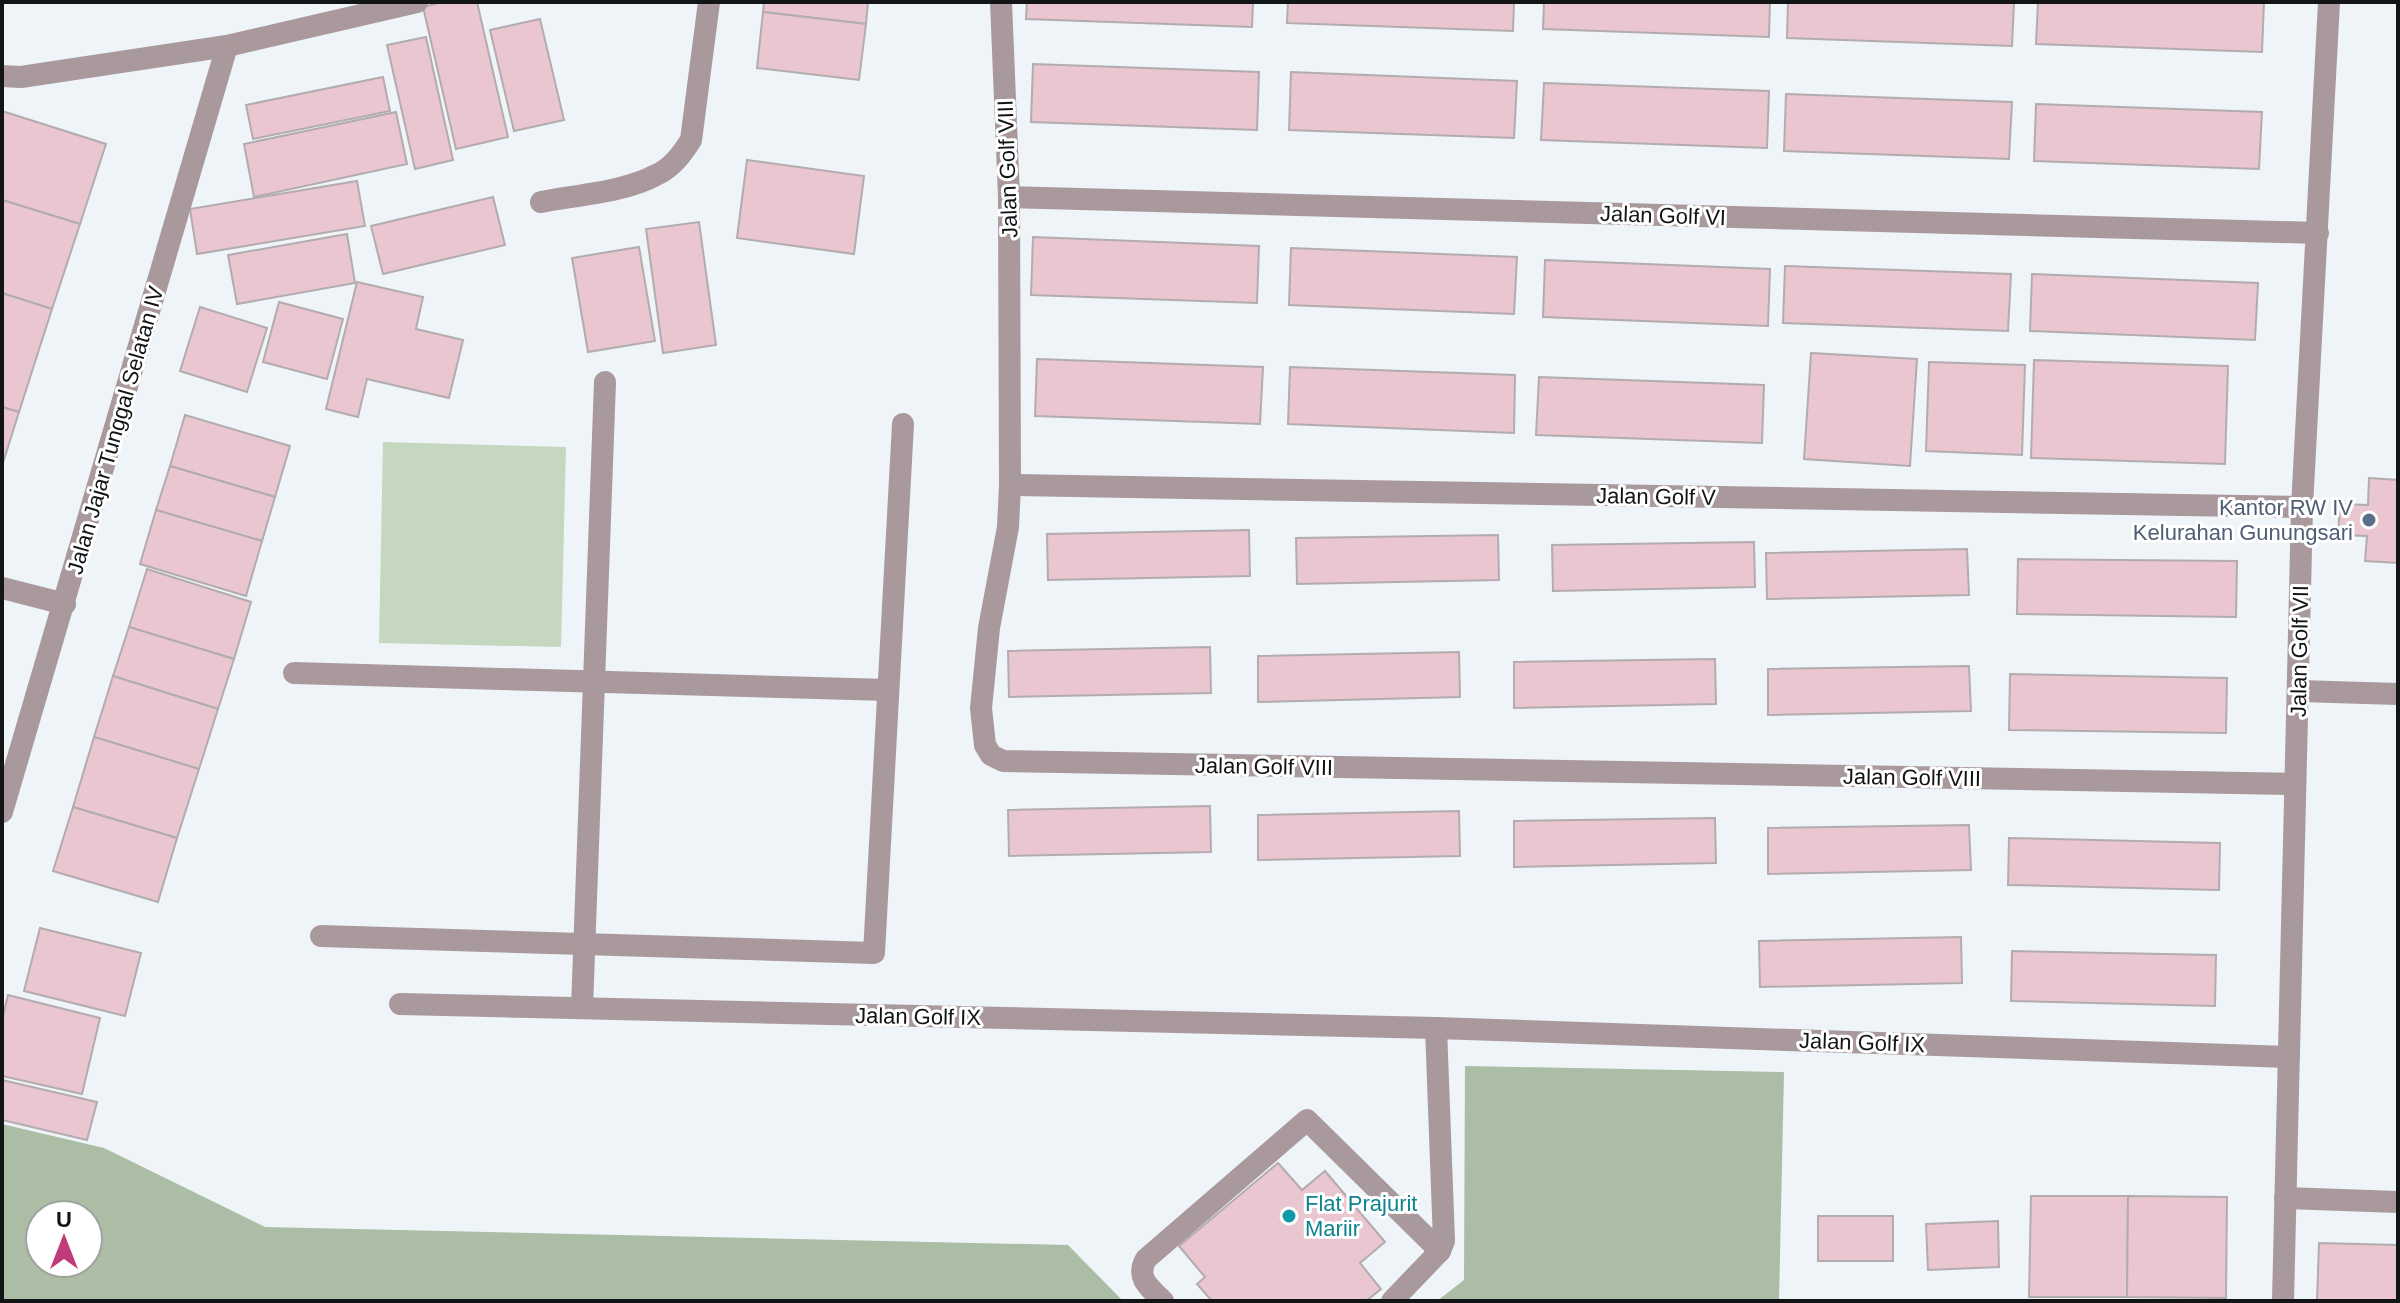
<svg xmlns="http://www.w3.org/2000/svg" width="2400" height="1303" viewBox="0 0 2400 1303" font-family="Arial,sans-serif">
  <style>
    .green { fill: #c5d7be }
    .forest { fill: #abbda4; fill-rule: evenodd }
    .building { fill: #e9c6d0; stroke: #b3acae; stroke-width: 2 }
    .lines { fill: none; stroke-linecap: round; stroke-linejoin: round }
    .service { stroke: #a9999c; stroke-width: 22 }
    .minor { stroke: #a9999c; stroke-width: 22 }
    .service-dot { fill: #5c6f8a; stroke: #fff; stroke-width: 3 }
    .culture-dot { fill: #0f9aa8; stroke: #fff; stroke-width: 3 }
    .labels { text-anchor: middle; stroke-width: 6; stroke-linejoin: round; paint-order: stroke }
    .street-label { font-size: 22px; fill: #121416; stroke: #fff }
    .service-label { font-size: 22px; fill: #4e5e75; stroke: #fff; text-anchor: end }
    .culture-label { font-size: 22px; fill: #0d838f; stroke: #fff; text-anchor: start }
  </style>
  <rect width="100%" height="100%" fill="#eef4f8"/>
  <polygon class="green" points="383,442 566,447 561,647 379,643"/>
  <g class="forest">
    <polygon points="1465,1066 1784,1072 1779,1301 1437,1301 1464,1280"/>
    <path d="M2 1124 104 1148 265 1227 1068 1245 1123 1301H2ZM40 1215H88V1263H40Z"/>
  </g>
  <g class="building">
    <polygon points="443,2 477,2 508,137 456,149 423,7"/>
    <polygon points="764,2 868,2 866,24 763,12"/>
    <polygon points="1027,2 1253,2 1252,27 1026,19"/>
    <polygon points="1288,2 1514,2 1513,31 1287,23"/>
    <polygon points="1544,2 1770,2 1769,37 1543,29"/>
    <polygon points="1788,2 2014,2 2012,46 1787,38"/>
    <polygon points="2038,2 2264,2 2262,52 2036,44"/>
    <polygon points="763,12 866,24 859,80 757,68"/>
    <polygon points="540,19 564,120 514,131 490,30"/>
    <polygon points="426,37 453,160 415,169 387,45"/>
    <polygon points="1033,64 1259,72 1257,130 1031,122"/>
    <polygon points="1291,72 1517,81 1514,138 1289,130"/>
    <polygon points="383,77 390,111 253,139 246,105"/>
    <polygon points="1544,83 1769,91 1767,148 1541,140"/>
    <polygon points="1786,94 2012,102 2009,159 1784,151"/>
    <polygon points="2036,104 2262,112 2259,169 2034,161"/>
    <polygon points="2,111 106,144 80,224 2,200"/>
    <polygon points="396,112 407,164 254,197 244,144"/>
    <polygon points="747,160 864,176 854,254 737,238"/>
    <polygon points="357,181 365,226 197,254 190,209"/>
    <polygon points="493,197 505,245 383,274 371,226"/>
    <polygon points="2,200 80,224 52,309 2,293"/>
    <polygon points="699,222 716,345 663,353 646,229"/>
    <polygon points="347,234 355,283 237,304 228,255"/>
    <polygon points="1033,237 1259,246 1257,303 1031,295"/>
    <polygon points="639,247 655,341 588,352 572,258"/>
    <polygon points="1291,248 1517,257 1514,314 1289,305"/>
    <polygon points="1545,260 1770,269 1768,326 1543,317"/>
    <polygon points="1785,266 2011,274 2008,331 1783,323"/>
    <polygon points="2032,274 2258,283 2255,340 2030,331"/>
    <polygon points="357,282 423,297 416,329 463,340 449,398 367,379 358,417 326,409"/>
    <polygon points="2,293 52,309 19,412 2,407"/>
    <polygon points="279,302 343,319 327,379 263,362"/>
    <polygon points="200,307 267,328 247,392 180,371"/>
    <polygon points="1811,353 1917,359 1910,466 1804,459"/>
    <polygon points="1037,359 1263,367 1260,424 1035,416"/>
    <polygon points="2034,360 2228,366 2225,464 2031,458"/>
    <polygon points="1929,362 2025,365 2022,455 1926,451"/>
    <polygon points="1290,367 1515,375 1514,433 1288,424"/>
    <polygon points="1539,377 1764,385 1762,443 1536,435"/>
    <polygon points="2,407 19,412 2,466"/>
    <polygon points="185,415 290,446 275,497 170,466"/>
    <polygon points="170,466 275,497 262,541 156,510"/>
    <polygon points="2369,478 2398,480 2398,563 2365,561 2367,536 2338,535 2340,504 2368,505"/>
    <polygon points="156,510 262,541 246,596 140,564"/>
    <polygon points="1249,530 1250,576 1048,580 1047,534"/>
    <polygon points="1498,535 1499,580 1297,584 1296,538"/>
    <polygon points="1754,542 1755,587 1553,591 1552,545"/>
    <polygon points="1967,549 1969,595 1767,599 1766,553"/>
    <polygon points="2018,559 2237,561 2236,617 2017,614"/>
    <polygon points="147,569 251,602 234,659 129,627"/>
    <polygon points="129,627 234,659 218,709 113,676"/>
    <polygon points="1210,647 1211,693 1009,697 1008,651"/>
    <polygon points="1459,652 1460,697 1258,702 1258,656"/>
    <polygon points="1715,659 1716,704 1514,708 1514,662"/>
    <polygon points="1969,666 1971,711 1768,715 1768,669"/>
    <polygon points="2010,674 2227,678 2226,733 2009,730"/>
    <polygon points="113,676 218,709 199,769 94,737"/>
    <polygon points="94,737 199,769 177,838 73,807"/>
    <polygon points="1210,806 1211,852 1009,856 1008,810"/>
    <polygon points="73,807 177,838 158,902 53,871"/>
    <polygon points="1459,811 1460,856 1258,860 1258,815"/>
    <polygon points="1715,818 1716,863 1514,867 1514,821"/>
    <polygon points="1969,825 1971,870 1768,874 1768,828"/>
    <polygon points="2009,838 2220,843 2219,890 2008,885"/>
    <polygon points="40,928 141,953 125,1016 24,991"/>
    <polygon points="1961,937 1962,983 1760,987 1759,941"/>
    <polygon points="2012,951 2216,955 2215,1006 2011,1001"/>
    <polygon points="8,995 100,1018 82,1094 2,1076 2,1020"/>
    <polygon points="2,1080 97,1102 87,1140 2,1120"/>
    <polygon points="1278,1163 1302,1190 1325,1171 1385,1242 1360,1263 1381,1289 1366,1301 1212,1301 1197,1284 1205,1277 1179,1246"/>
    <polygon points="2031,1196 2128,1196 2127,1297 2029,1297"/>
    <polygon points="2128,1196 2227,1197 2226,1298 2127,1297"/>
    <rect x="1818" y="1216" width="75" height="45"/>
    <polygon points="1998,1221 1999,1267 1928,1270 1926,1224"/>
    <polygon points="2319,1243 2398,1245 2398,1301 2317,1301"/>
  </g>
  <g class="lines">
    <g class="service">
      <polyline points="294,673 888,690"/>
      <polyline points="321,936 874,953 903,424"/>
      <polyline points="582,1008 605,382"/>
      <path d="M1163 1301C1150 1288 1135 1278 1146 1259L1307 1120 1440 1251"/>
      <polyline points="1392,1301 1440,1251 1444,1241 1436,1028"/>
    </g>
    <g class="minor">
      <polyline points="1001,2 1009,197 1010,485 1008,527 989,628 981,708 985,745 991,755 1003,761 2295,784"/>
      <polyline points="2,76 21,77 227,46 417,2"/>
      <polyline points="1009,197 2318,233"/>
      <path d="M541 202C576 195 625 192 656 175 672 168 682 154 691 140L709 2"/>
      <polyline points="1010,485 2302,507"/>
      <polyline points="2,588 65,604"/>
      <polyline points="2299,691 2398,694"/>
      <polyline points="2,812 227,46"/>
      <polyline points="400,1004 1436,1028 2289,1057"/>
      <polyline points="2285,1198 2398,1202"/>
      <polyline points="2283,1301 2302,507 2329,2"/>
    </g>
  </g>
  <circle class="service-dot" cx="2369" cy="520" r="8"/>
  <circle class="culture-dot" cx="1289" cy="1216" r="8"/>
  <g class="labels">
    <g class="street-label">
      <text transform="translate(1007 169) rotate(-92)" y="8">Jalan Golf VIII</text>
      <text transform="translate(1663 215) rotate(2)" y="8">Jalan Golf VI</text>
      <text transform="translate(115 430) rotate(-74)" y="8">Jalan Jajar Tunggal Selatan IV</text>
      <text transform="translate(1656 496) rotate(1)" y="8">Jalan Golf V</text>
      <text transform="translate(2299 651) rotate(-89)" y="8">Jalan Golf VII</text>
      <text transform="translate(1264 766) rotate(1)" y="8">Jalan Golf VIII</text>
      <text transform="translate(1912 777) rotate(1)" y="8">Jalan Golf VIII</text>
      <text transform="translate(918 1016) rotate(1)" y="8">Jalan Golf IX</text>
      <text transform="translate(1862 1042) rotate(2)" y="8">Jalan Golf IX</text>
    </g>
    <g class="service-label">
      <text x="2353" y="515">Kantor RW IV<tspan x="2353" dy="25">Kelurahan Gunungsari</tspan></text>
    </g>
    <g class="culture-label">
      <text x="1305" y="1211">Flat Prajurit<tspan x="1305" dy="25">Mariir</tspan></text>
    </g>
  </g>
  <rect width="2400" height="1303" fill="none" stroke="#121416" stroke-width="8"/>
  <g transform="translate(64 1239)"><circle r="38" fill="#ffffff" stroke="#a0a1a2" stroke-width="2"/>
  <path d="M0-6L14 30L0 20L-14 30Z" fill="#c13a7a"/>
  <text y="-12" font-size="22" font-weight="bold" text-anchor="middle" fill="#121416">U</text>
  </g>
</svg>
